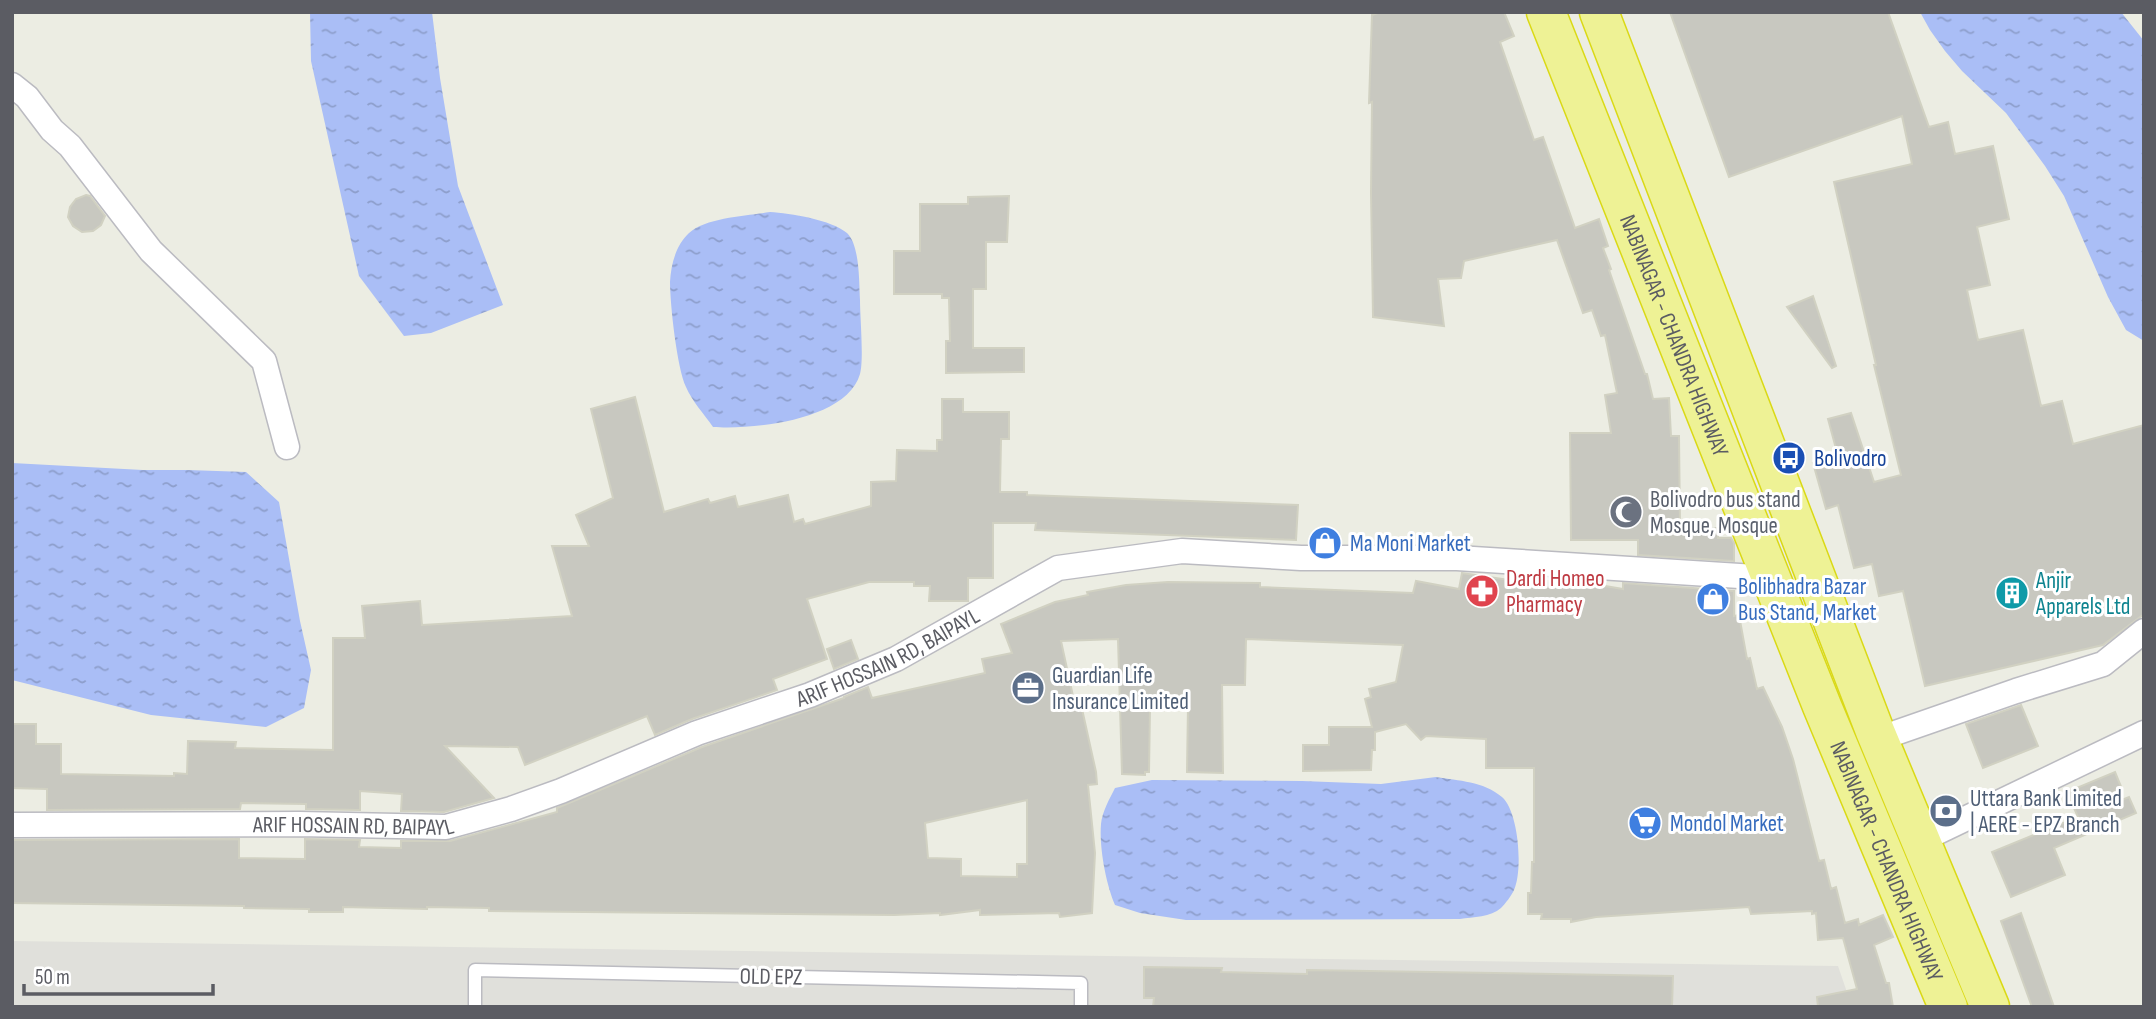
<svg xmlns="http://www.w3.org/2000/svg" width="2156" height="1019" viewBox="0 0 2156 1019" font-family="'Sofia Sans Condensed',sans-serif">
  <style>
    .industrial { fill: #e0e0db }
    .water { fill: url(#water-ripples) }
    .building { fill: #c8c8c0; stroke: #d1d1c2; stroke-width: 2; fill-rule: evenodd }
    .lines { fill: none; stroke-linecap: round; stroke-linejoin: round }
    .lane-casing { stroke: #bbbbc1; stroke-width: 15 }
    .street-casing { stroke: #bbbbc1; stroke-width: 27 }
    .highway-casing { stroke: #dad916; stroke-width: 41 }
    .lane { stroke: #fff; stroke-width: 12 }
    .street { stroke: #fff; stroke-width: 24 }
    .highway { stroke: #eef295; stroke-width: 38 }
    .labels { text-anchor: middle; stroke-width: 6; stroke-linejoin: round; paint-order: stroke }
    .street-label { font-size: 23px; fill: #5b5c63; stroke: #fff }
    .transit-label { font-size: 23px; fill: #164399; stroke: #fff; text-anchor: start }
    .worship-label { font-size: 23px; fill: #5b616d; stroke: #fff; text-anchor: start }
    .shop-label { font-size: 23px; fill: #366cbe; stroke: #fff; text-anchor: start }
    .health-label { font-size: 23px; fill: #be3a42; stroke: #fff; text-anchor: start }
    .culture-label { font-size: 23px; fill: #0d838f; stroke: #fff; text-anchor: start }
    .service-label { font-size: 23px; fill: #4e5e75; stroke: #fff; text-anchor: start }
  </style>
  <defs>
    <pattern id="water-ripples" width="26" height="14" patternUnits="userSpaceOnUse" patternTransform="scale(1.75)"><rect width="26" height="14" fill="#aabef6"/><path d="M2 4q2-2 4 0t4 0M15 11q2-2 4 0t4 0" fill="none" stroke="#8d9ecb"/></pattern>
  </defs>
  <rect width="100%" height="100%" fill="#ecede3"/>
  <polygon class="industrial" points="12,941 1838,966 1852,1007 12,1007"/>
  <g class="water">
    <polygon points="310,12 432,12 440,78 458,186 503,305 431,333 404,336 359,276 311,61"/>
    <polygon points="1920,12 2121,12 2144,41 2144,341 2126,330 2108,297 2064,196 2045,166 2006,113 1962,71 1945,51 1930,30"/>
    <path d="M770 212C790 213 832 220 847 233 860 245 859 283 860 300 860 317 864 360 860 374 847 420 753 430 713 427 704 414 692 401 686 387 677 368 670 304 670 282 671 264 676 245 689 233 707 217 747 216 770 212Z"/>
    <polygon points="12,463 143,470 188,470 246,472 279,502 300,621 311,670 304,708 266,727 151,715 12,680"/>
    <path d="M1436 777C1459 781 1483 781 1502 797 1519 812 1523 871 1514 890 1512 895 1505 904 1501 908 1491 917 1473 917 1460 919L1186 920 1140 913 1115 905C1106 884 1099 847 1101 824 1102 812 1110 798 1115 788L1152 780 1302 781 1381 784Z"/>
  </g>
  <g class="building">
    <polygon points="1381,12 1504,12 1514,36 1500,42 1534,140 1543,137 1575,228 1599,219 1608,246 1603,248 1611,269 1609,270 1645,374 1647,374 1653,399 1669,398 1671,436 1679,436 1680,528 1718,528 1718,538 1731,538 1734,543 1734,561 1638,555 1638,540 1571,540 1570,433 1611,433 1605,395 1617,393 1605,335 1601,336 1592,310 1583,313 1557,240 1464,261 1461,278 1438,279 1444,326 1373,317 1371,193 1372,102 1369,103 1372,15"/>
    <polygon points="1670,12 1888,12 1929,127 1948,122 1955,154 1993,146 2009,219 1977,227 1990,285 1967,290 1978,340 2023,330 2041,406 2062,401 2073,444 2144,425 2144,614 2103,645 1925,686 1903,591 1879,596 1872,564 1854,568 1838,505 1826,509 1813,463 1838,456 1828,419 1851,413 1874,482 1901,475 1874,365 1876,365 1834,182 1912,164 1902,116 1729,177"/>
    <polygon points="86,195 90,196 105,216 101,225 93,231 82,232 73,226 68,217 70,207 76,199"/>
    <polygon points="1009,196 1007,242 986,242 986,289 973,289 973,348 1024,348 1024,372 946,373 946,341 950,341 949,298 942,298 942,294 894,294 894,251 920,251 920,204 968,204 968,197"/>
    <polygon points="1813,296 1836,366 1832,368 1787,307"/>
    <polygon points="635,397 664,512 708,499 710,503 735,496 738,507 788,495 794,522 803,519 805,524 871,506 871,482 896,481 897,450 937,451 937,440 942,440 942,399 963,399 963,412 1009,412 1009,439 1001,439 1000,492 1027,492 1027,495 1298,505 1296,540 1035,530 1036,523 993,523 993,578 968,578 968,601 929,601 930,586 914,586 914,582 869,582 807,599 827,659 773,679 777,690 692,719 655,735 647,716 525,765 518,747 445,746 494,798 444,812 401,811 402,794 360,791 360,810 306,809 306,804 241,803 240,809 47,810 47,789 12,788 12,724 36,724 36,744 61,744 61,774 174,776 174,773 187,774 188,741 236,742 235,748 333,750 333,638 365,638 362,606 420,601 422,625 572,616 552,546 589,546 576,515 613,498 591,409"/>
    <path d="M1462 573 1530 583 1531 579 1574 584 1575 581 1623 589V583L1734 591V616L1739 615 1747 659 1750 658 1757 689 1763 687 1782 727 1793 759 1819 861 1824 860 1831 889 1836 887 1845 923 1858 919 1859 925 1883 915 1893 937 1874 945 1886 983H1889L1893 1007H1818L1817 997 1857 989 1843 938 1818 940 1816 913 1812 914V911L1751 914 1749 907 1596 917 1571 922V919H1541L1542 914H1528V893H1531L1532 862H1534V768H1486V739L1426 736 1421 740 1406 724 1375 732V750H1372L1371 770 1303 771V745H1329V727H1372L1365 699 1371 697 1369 689 1396 682 1403 645 1246 639 1245 685H1222L1223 773 1187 772 1188 705 1150 707 1149 772H1145V775L1122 774 1118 639 1061 641 1076 710 1082 709 1096 772 1097 784 1088 785 1095 853 1092 913 1060 917 1059 913 980 915V910L940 915V913L894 915 489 911V908L427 907V909L343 907V912H309V909L244 908V906L12 903V840L239 839V858L305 859V839L360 840 359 847 401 848V841H450L557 812V808L702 747 844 698V697L868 687 872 698 985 673 982 659 1012 653 1001 624 1055 602 1088 595 1087 592 1126 585 1168 582 1260 583V587L1413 593 1416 581 1459 589ZM1027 800V864H1017V877L961 876V859L928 858 925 823Z"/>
    <polygon points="851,640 858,659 834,669 827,649"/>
    <polygon points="2021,705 2038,746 1983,768 1966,724"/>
    <polygon points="2115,772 2122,789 2111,794 2114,803 2129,797 2136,813 2054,848 2065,875 2011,897 1992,852 2078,817 2067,792"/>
    <polygon points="2021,913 2054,1007 2032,1007 2001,921"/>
    <polygon points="1144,967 1222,968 1221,972 1307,974 1307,970 1673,976 1672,1007 1153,1007 1154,998 1144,998"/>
  </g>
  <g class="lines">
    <defs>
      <polyline id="lane" points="475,1007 475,970 1081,983 1081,1007"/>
      <g id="street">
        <polyline points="12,85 27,97 52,130 70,146 151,251 264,361 287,447"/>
        <polyline points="1878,739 2016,691 2103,664 2144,631"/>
        <path id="s1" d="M12 825 299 824 446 827 511 809 561 791 697 733 810 695 896 659 1058 568 1182 551 1301 558H1457L1771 578"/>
        <polyline points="1921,840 2144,733"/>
      </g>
      <g id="highway">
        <path id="s2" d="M1546 12 1822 706 1948 1007"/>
        <polyline points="1599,12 1875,731 1990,1007"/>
      </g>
    </defs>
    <use href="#lane" class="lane-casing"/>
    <use href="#street" class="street-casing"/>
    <use href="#highway" class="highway-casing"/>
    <use href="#lane" class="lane"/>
    <use href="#street" class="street"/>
    <use href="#highway" class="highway"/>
  </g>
  <defs>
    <symbol id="bus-disc" viewBox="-11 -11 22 22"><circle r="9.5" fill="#1a4fb4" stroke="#fff"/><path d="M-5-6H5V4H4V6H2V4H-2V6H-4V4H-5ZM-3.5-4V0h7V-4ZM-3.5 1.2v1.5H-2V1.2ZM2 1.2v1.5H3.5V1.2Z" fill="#fff"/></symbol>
    <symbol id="mosque-disc" viewBox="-11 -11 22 22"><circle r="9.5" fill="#6b7280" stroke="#fff"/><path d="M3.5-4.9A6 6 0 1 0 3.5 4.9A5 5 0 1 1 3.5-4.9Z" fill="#fff"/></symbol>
    <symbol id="shop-disc" viewBox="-11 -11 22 22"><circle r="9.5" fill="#3f7fe0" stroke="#fff"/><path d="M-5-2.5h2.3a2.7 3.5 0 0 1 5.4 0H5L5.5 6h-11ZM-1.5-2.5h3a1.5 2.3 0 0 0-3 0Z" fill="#fff"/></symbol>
    <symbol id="pharmacy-disc" viewBox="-11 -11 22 22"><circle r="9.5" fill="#e0444e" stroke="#fff"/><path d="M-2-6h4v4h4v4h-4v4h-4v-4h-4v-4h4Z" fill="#fff"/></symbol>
    <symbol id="building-disc" viewBox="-11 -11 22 22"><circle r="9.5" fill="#0f9aa8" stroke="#fff"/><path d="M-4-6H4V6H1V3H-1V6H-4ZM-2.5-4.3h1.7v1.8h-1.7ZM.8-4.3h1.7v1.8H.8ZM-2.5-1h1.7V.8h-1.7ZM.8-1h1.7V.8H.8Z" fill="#fff"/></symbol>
    <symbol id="office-disc" viewBox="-11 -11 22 22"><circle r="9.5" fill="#5c6f8a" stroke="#fff"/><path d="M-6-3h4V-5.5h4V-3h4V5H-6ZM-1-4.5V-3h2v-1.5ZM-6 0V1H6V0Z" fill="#fff"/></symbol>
    <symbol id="bank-disc" viewBox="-11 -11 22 22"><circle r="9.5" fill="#5c6f8a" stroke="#fff"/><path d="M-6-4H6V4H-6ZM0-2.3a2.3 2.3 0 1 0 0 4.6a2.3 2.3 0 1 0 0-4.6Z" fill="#fff"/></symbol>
    <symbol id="supermarket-disc" viewBox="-11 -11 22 22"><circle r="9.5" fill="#3f7fe0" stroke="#fff"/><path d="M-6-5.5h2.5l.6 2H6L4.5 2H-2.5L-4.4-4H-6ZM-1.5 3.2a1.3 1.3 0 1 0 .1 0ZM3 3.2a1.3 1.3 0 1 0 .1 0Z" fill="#fff"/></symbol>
  </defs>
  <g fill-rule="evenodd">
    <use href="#bus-disc" x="1770" y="439" width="38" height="38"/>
    <use href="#mosque-disc" x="1607" y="493" width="38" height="38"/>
    <use href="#shop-disc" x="1306" y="524" width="38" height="38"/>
    <use href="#pharmacy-disc" x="1463" y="572" width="38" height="38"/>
    <use href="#building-disc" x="1993" y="574" width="38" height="38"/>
    <use href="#shop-disc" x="1694" y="580" width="38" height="38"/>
    <use href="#office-disc" x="1009" y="669" width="38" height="38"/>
    <use href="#bank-disc" x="1927" y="792" width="38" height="38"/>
    <use href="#supermarket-disc" x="1626" y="804" width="38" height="38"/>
  </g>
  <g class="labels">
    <g class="street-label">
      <text dy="8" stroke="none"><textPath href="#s2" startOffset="348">NABINAGAR - CHANDRA HIGHWAY</textPath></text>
      <text dy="8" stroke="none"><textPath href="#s1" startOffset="908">ARIF HOSSAIN RD, BAIPAYL</textPath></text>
      <text dy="8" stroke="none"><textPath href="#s1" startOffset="341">ARIF HOSSAIN RD, BAIPAYL</textPath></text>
      <text dy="8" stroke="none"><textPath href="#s2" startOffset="915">NABINAGAR - CHANDRA HIGHWAY</textPath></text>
      <text transform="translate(771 976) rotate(1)" y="8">OLD EPZ</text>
    </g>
    <g class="transit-label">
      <text x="1814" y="466">Bolivodro</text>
    </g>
    <g class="worship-label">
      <text x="1650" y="507">Bolivodro bus stand<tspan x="1650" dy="26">Mosque, Mosque</tspan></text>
    </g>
    <g class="shop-label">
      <text x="1350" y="551">Ma Moni Market</text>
      <text x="1738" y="594">Bolibhadra Bazar<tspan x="1738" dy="26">Bus Stand, Market</tspan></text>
      <text x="1670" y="831">Mondol Market</text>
    </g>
    <g class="health-label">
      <text x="1506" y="586">Dardi Homeo<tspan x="1506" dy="26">Pharmacy</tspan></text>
    </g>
    <g class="culture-label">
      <text x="2036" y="588">Anjir<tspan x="2036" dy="26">Apparels Ltd</tspan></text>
    </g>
    <g class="service-label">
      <text x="1052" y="683">Guardian Life<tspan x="1052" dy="26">Insurance Limited</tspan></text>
      <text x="1970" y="806">Uttara Bank Limited<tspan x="1970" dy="26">| AERE - EPZ Branch</tspan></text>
    </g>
  </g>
  <rect width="2156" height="1019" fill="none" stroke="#5b5c63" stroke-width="28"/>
  <path d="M24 984v10h189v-10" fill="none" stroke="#5b5c63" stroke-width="3.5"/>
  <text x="35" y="984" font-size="21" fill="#5b5c63" stroke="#ffffff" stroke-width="5" paint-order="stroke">50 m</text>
</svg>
